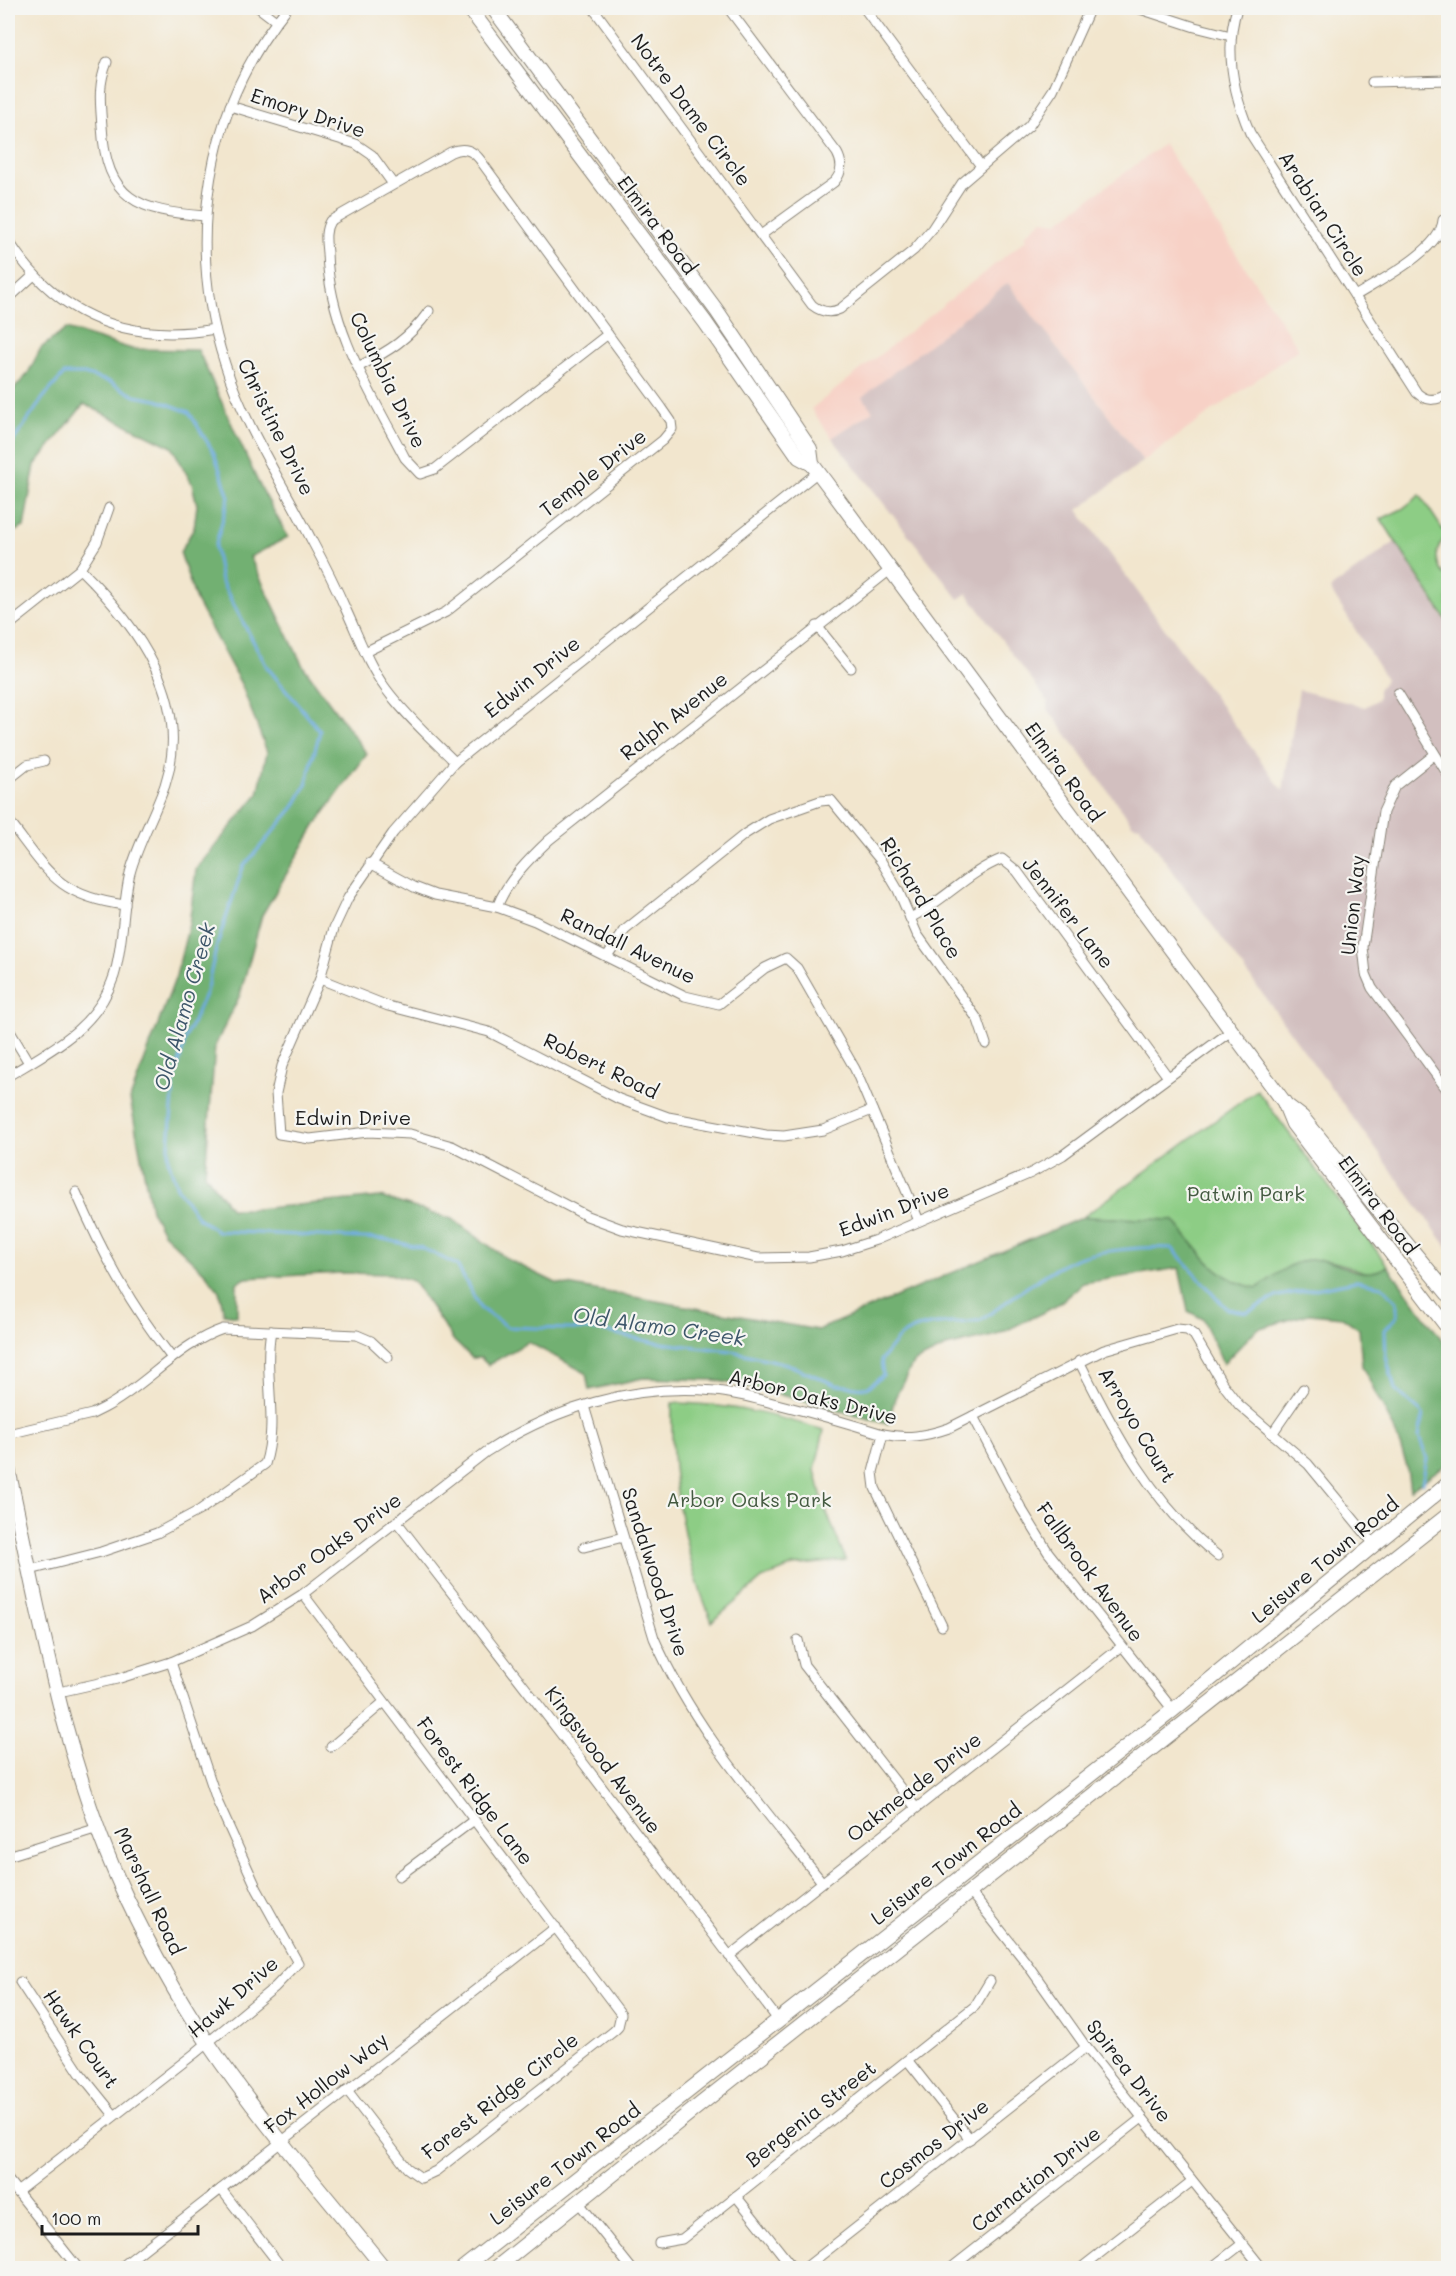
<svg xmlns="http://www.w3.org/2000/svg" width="1456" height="2276" viewBox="0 0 1456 2276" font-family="Mali,sans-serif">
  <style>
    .built { fill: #f7d1c6 }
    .industrial { fill: #d2bfbf }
    .green { fill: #8dcd85; stroke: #547450; stroke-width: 1.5 }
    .forest { fill: #72b072; stroke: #476647; stroke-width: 1.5 }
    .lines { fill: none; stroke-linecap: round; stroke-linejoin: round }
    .stream { stroke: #6eace0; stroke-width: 3 }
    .street-casing { stroke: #878175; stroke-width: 11 }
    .secondary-casing { stroke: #878175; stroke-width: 16 }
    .street { stroke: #fff; stroke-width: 9 }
    .secondary { stroke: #fff; stroke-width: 14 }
    .labels { text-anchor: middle; stroke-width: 4.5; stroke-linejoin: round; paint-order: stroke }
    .street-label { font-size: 20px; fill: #1c1c1c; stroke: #f6f6f2 }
    .park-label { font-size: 20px; fill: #445a41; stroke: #f6f6f2 }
    .water-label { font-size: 21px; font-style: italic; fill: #3d566a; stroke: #f6f6f2 }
  </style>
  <rect width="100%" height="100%" fill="#f6f6f2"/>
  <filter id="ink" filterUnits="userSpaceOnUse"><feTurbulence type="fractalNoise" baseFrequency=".0167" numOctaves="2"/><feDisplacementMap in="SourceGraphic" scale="12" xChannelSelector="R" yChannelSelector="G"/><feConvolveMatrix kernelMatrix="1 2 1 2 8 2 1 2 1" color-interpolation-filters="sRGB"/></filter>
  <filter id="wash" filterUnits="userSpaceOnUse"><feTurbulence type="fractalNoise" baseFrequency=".008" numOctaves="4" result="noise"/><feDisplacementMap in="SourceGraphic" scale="24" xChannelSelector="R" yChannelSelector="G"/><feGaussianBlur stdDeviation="1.35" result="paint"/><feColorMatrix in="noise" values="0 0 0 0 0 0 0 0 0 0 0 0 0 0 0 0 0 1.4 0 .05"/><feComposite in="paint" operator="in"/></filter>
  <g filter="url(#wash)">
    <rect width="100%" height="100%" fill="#f2e6ce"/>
    <polygon class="built" points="1164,144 1299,349 1143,461 1008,283 863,397 873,411 832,438 811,409 1027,239 1025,235 1043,220 1058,222"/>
    <polygon class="industrial" points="1008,283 1143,461 1078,510 1283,791 1299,690 1365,707 1378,699 1378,690 1386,679 1330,589 1395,542 1448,625 1448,1248 1140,826 1133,825 1048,709 1048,702 967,593 959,599 832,438 873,411 862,397"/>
    <g class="green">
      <path d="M1420 495 1447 536C1433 548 1434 566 1448 578V623L1381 519 1402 509Z"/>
      <path d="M1257 1090 1388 1266 1374 1274C1359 1272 1341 1262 1328 1261 1309 1259 1273 1278 1257 1288 1215 1281 1199 1250 1173 1220L1083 1217Z"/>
      <path d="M672 1403C726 1403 773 1415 824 1430L815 1470 824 1506 846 1560 793 1566 762 1579 712 1622C683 1552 670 1479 672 1403Z"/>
    </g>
    <path class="forest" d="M66 329 132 349 198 350 258 482 288 537 250 557 303 666 367 754 318 821 262 915 240 995 215 1046 205 1174 231 1209H256L380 1197 452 1219 509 1260 556 1283 818 1330 1083 1217 1173 1220C1199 1250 1216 1281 1257 1288 1271 1279 1290 1262 1307 1260 1339 1255 1355 1285 1388 1266L1448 1348V1463L1410 1490 1406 1463 1394 1429 1362 1366 1359 1329 1342 1317 1309 1314 1257 1329 1223 1364 1203 1319 1188 1311 1179 1268 1083 1283 1056 1306 997 1335 946 1347 913 1363 895 1398 888 1424 755 1388 713 1380 643 1378 589 1390 586 1373 528 1342 488 1365 481 1358H472L454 1341 413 1281 390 1274 341 1273 246 1278 237 1283V1316L224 1314 219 1291 206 1274 163 1233 151 1210 130 1099 176 976 189 924 196 869 258 794 267 752 242 686 196 601 180 552 194 528 197 505 192 484 172 447 84 404 35 465 24 527 8 534V395L27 375 41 348Z"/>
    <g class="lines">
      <path class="stream" d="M8 449 43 398 64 374H84L110 382 135 396 157 400 189 412 214 453 229 497 215 547 221 581 267 667 320 731 306 785 294 807 243 867 217 945 206 992 186 1037 174 1082 168 1159 177 1187 198 1218 217 1231 383 1239 422 1248 457 1265 480 1308 507 1327 598 1330 652 1342 732 1351 787 1364 836 1385 867 1388 883 1375 881 1360C887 1353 893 1344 899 1338 921 1319 955 1326 981 1320 1009 1301 1041 1274 1071 1261 1095 1250 1146 1246 1172 1248L1227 1309 1247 1312 1278 1296 1356 1281 1382 1286 1397 1302V1316L1385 1330 1386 1357 1395 1389 1423 1414 1419 1437 1427 1459 1422 1483"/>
    </g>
  </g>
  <g filter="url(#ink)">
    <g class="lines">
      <defs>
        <g id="street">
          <polyline points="259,8 276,21"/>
          <path d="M287 8C206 108 185 242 225 364 244 425 282 482 311 539 324 563 336 587 347 612 359 638 369 666 386 689 406 716 432 739 455 762"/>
          <path d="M593 8 812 305C821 312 830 314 840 309L914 250 932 229 962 183 1029 126 1053 90 1090 8"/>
          <path d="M728 8 837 153C843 164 842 173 834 182L761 235"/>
          <polyline points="864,8 981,166"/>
          <polyline points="1137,8 1195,27 1231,36"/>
          <path d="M1237 8C1224 50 1233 93 1250 133L1417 393C1427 402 1438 401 1448 393"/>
          <path d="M107 62C98 85 100 101 102 126 106 200 138 211 205 216"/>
          <polyline points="1372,82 1448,80"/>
          <polyline points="230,106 356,144 372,155 393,184"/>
          <path d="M8 240C57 317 127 344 215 329"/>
          <path d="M1355 296C1379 281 1441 250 1443 220"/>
          <polyline points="8,299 34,275"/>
          <path d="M358 367C389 351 409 339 429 311"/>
          <polyline points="818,472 455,762 393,833 348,898 334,928 320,979 282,1066 276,1093 279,1134 310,1139 368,1132 410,1134 452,1146 587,1216 622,1229 758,1258 809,1257 842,1251 876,1240 1031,1173 1063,1155 1231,1031"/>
          <polyline points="8,626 80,569 97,542 109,508"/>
          <polyline points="817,626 851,668"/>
          <path d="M365 652 446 612 663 440 672 429 671 421 662 408 483 164C475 151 465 146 451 152L330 221C324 231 326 242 327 253 329 328 371 393 405 458L420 474 435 469 608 334"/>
          <polyline points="1398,693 1448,775"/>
          <polyline points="1434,755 1395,786 1383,812 1363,947 1366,974 1372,988 1448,1091"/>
          <polyline points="8,780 27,765 44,761"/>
          <path d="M8 820C47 870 56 896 125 905"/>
          <polyline points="370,863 414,887 435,895 497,907 535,921 685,996 719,1004 765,968 786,958 797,968 855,1069 919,1221"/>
          <path d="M497 907C507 881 529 859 549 840L890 570"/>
          <path d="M910 918C943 902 968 872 1002 859L1017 871 1168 1077"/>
          <polyline points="607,956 625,930 745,834 769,819 820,801 831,800 881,861 898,890 917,934 978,1020 986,1044"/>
          <polyline points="320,979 388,1006 489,1032 619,1099 668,1117 766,1135 784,1136 823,1130 872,1110"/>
          <polyline points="8,1028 29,1063"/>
          <path d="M8 1076C51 1050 97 1028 114 976 124 944 122 906 130 873 138 843 155 814 165 785 193 701 137 625 80 569"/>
          <path d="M76 1192C103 1254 130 1305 172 1358"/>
          <path d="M1079 1361C1115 1433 1153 1506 1218 1556"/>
          <path d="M584 1406 654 1638C694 1730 761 1804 822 1882"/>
          <polyline points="973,1416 1021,1508 1048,1552 1173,1710"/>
          <path d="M8 1434 92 1414 104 1408C146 1386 178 1344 223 1329L357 1335 371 1341 388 1357"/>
          <polyline points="883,1434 873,1472 875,1488 942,1626"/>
          <polyline points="1272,1434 1303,1389"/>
          <polyline points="397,1522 578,1756 779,2021"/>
          <polyline points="584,1547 623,1537"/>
          <path d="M30 1570 101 1552 157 1533 200 1510 265 1464C279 1422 263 1374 271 1331"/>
          <polyline points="303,1594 621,2014 618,2027 614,2031 436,2171 421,2178 407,2168 347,2090"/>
          <polyline points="798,1640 804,1665 916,1808"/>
          <path d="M59 1692 117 1679 171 1662 252 1626 303 1594 486 1452C553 1408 634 1383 715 1391 736 1393 757 1399 777 1404 813 1413 848 1423 883 1434 907 1439 926 1436 949 1428L1104 1350 1177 1329 1187 1330 1194 1335 1222 1383 1239 1405 1308 1464 1374 1544"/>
          <polyline points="331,1747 384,1702"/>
          <polyline points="8,1856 98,1828"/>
          <polyline points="399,1876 474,1820"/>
          <polyline points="971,1893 1025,1961 1086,2047 1262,2268"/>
          <polyline points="729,1956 1121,1647"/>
          <polyline points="20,1982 80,2073 114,2115"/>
          <polyline points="908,2061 970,2139"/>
          <polyline points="8,2180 78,2268"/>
          <polyline points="221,2189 282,2268"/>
          <polyline points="17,2192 194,2054 275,1987 298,1963 257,1889 218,1803 171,1662"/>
          <polyline points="736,2196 793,2268"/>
          <polyline points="579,2203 631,2268"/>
          <polyline points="659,2243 682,2239 975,2006 990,1981"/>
          <polyline points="120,2268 556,1927"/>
          <polyline points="805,2268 1086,2047"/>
          <polyline points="951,2268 1142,2118"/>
          <polyline points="1081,2268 1192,2181"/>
          <polyline points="1211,2268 1242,2244"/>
        </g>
        <g id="secondary">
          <polyline points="469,8 705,322 799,457 812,464"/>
          <polyline points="493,8 717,311 810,449 812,464 827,484 1284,1102 1293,1124 1448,1328"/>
          <polyline points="1285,1104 1302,1117 1448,1294"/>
          <path d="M8 1469C39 1611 64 1765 126 1897 150 1947 177 1997 208 2043 261 2122 325 2194 384 2268"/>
          <polyline points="463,2268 1173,1710 1448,1484"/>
          <polyline points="496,2268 702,2103 1448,1515"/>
        </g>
      </defs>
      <use href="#street" class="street-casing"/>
      <use href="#secondary" class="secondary-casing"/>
      <use href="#street" class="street"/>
      <use href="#secondary" class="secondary"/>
    </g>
  </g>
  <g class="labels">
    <g class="street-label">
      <text transform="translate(691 110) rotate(53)" y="7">Notre Dame Circle</text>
      <text transform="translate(308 113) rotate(18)" y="7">Emory Drive</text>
      <text transform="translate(1323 214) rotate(57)" y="7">Arabian Circle</text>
      <text transform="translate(657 225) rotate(53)" y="7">Elmira Road</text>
      <text transform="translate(388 380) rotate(64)" y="7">Columbia Drive</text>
      <text transform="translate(276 427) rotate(64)" y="7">Christine Drive</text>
      <text transform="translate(593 473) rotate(-38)" y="7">Temple Drive</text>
      <text transform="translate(532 677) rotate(-39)" y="7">Edwin Drive</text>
      <text transform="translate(674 716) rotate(-38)" y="7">Ralph Avenue</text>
      <text transform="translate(1064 772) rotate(54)" y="7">Elmira Road</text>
      <text transform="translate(921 898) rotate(59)" y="7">Richard Place</text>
      <text transform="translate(1353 905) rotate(-84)" y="7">Union Way</text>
      <text transform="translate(1068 913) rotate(52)" y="7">Jennifer Lane</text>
      <text transform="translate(628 946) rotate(26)" y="7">Randall Avenue</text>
      <text transform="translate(601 1066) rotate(26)" y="7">Robert Road</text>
      <text x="353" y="1125">Edwin Drive</text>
      <text transform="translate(1378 1205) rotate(53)" y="7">Elmira Road</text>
      <text transform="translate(894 1210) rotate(-21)" y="7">Edwin Drive</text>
      <text transform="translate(813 1397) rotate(14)" y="7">Arbor Oaks Drive</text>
      <text transform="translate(1137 1425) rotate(59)" y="7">Arroyo Court</text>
      <text transform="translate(329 1548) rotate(-36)" y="7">Arbor Oaks Drive</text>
      <text transform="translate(1325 1560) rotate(-40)" y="7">Leisure Town Road</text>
      <text transform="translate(655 1572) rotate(72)" y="7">Sandalwood Drive</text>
      <text transform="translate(1090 1572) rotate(54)" y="7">Fallbrook Avenue</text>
      <text transform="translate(603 1760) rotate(53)" y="7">Kingswood Avenue</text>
      <text transform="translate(914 1787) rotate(-38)" y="7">Oakmeade Drive</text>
      <text transform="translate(475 1791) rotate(53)" y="7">Forest Ridge Lane</text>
      <text transform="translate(946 1864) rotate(-38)" y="7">Leisure Town Road</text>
      <text transform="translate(149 1891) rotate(65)" y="7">Marshall Road</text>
      <text transform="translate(233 1997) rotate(-41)" y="7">Hawk Drive</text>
      <text transform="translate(81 2039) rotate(55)" y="7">Hawk Court</text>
      <text transform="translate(1129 2071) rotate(52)" y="7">Spirea Drive</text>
      <text transform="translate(326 2083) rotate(-38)" y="7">Fox Hollow Way</text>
      <text transform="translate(500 2096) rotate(-38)" y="7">Forest Ridge Circle</text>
      <text transform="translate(811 2114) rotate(-38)" y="7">Bergenia Street</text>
      <text transform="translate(934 2144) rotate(-38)" y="7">Cosmos Drive</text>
      <text transform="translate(565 2164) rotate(-38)" y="7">Leisure Town Road</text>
      <text transform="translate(1036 2179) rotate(-38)" y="7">Carnation Drive</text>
    </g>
    <g class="park-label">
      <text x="1246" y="1201">Patwin Park</text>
      <text x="749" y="1507">Arbor Oaks Park</text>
    </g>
    <g class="water-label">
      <text transform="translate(185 1007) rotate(-74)" y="7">Old Alamo Creek</text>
      <text transform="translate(659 1327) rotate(8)" y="7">Old Alamo Creek</text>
    </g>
  </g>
  <rect width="1456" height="2276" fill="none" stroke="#f6f6f2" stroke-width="30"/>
  <path d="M42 2225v9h156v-9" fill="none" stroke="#1c1c1c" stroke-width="3"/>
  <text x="51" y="2225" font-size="18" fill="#1c1c1c" stroke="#f6f6f2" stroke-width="4.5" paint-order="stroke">100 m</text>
</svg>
